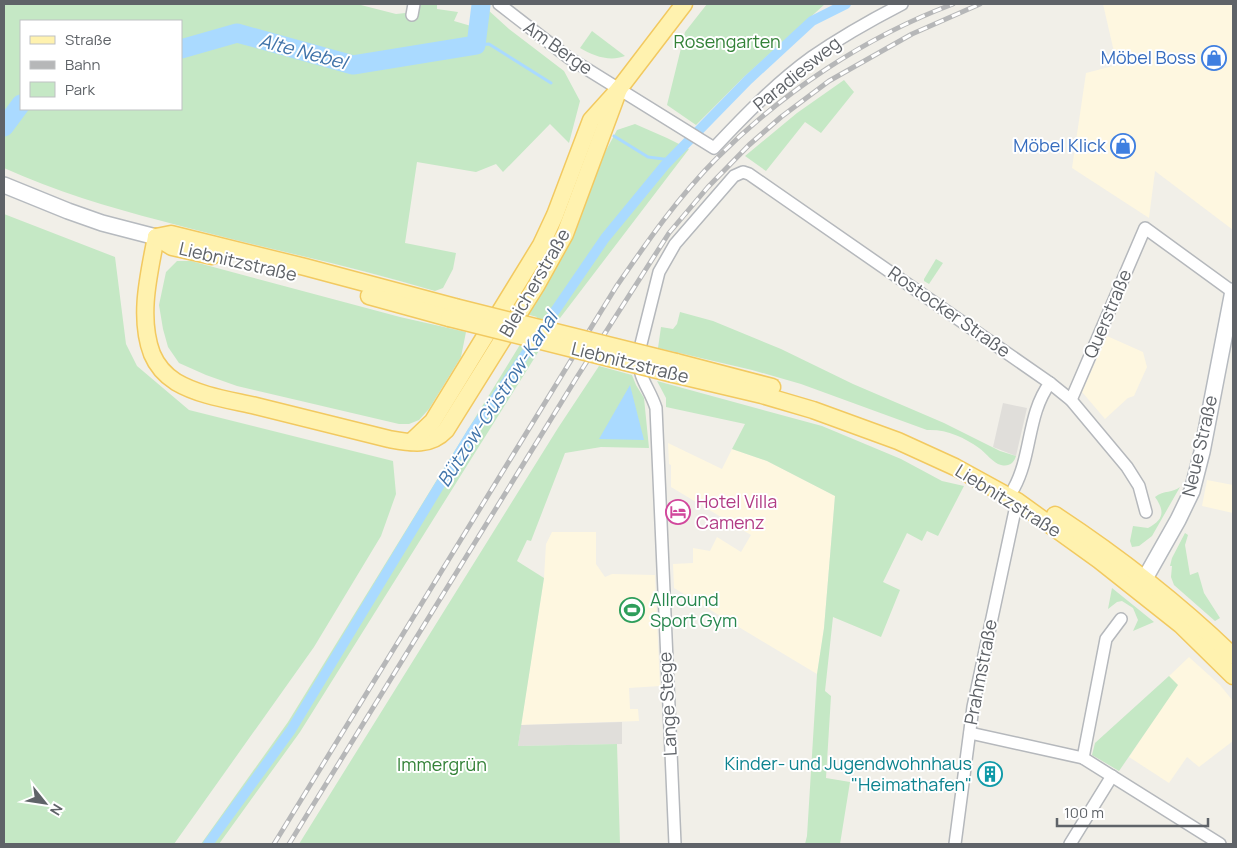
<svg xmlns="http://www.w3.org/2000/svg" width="1237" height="848" viewBox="0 0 1237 848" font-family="Manrope,sans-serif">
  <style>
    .commercial { fill: #fef7e0 }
    .industrial { fill: #e0deda }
    .green { fill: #c5e8c5; fill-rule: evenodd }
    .water { fill: #aadaff }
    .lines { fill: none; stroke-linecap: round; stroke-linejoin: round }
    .stream { stroke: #aadaff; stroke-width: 3 }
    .canal { stroke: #aadaff; stroke-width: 10 }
    .river { stroke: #aadaff; stroke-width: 19 }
    .street-casing { stroke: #b5b8bc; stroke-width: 14 }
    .secondary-casing { stroke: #b6babf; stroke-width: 18 }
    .primary-casing { stroke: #f2c960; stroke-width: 19 }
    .street { stroke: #fff; stroke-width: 11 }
    .secondary { stroke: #fff; stroke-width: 15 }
    .primary { stroke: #fff2af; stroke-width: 16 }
    .rail-casing { stroke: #b6b7b8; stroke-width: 5 }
    .rail { stroke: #fff; stroke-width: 3; stroke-dasharray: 9; stroke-linecap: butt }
    .primary-bridge-casing { stroke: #f2c960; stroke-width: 19; stroke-linecap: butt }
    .primary-bridge { stroke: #fff2af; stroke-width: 16 }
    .labels { text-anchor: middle; stroke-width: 4; stroke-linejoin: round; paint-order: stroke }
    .park-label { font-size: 18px; fill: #348238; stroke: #fff }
    .street-label { font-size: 18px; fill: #5f6368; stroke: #fff }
    .shop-label { font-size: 18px; fill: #366cbe; stroke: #fff; text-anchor: end }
    .hotel-label { font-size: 18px; fill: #b23c85; stroke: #fff; text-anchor: start }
    .leisure-label { font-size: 18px; fill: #27864d; stroke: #fff; text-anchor: start }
    .culture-label { font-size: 18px; fill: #0d838f; stroke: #fff; text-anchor: end }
    .water-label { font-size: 19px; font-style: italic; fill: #4174aa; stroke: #fff }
  </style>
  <rect width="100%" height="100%" fill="#f1efe8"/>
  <g class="commercial">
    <polygon points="1103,4 1233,4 1233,230 1155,171 1149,218 1072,168 1086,73 1117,65"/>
    <polygon points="1107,336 1143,352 1147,367 1134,396 1128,398 1105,419 1082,392"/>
    <polygon points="668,443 722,469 732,449 767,461 835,496 824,628 817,674 674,588 673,564 693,563 693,548 710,551 717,537 741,552 751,535 671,487 671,465 669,464"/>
    <polygon points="1207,480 1233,485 1233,513 1202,506"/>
    <polygon points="552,532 596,532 596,564 605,577 612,574 655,575 660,686 629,688 630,709 638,709 639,721 521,725 544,578 546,544"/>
    <polygon points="1189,657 1220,685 1233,701 1233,741 1199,767 1187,757 1169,783 1129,757 1177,685 1169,676"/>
  </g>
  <g class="industrial">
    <polygon points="1003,403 1027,408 1016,456 993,447"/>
    <polygon points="622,722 622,744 518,746 521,725"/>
  </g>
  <g class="green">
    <path d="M4 4H357L396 14 415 12 417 4H437V9L458 12 454 21 471 26 477 4 487 6V9L509 29 564 71 580 101 569 143 550 124 503 172 496 164 476 172 417 162 405 243 456 253 453 269 443 288 435 291C345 264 253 246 162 221 108 207 55 191 4 168ZM21 21H181V109H21Z"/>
    <polygon points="707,4 825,4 744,77 696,125 667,105 685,32"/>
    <path d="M592 31 625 56C610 62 593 56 580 48Z"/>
    <polygon points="844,80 854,92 821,133 805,122 766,171 745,156 797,113"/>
    <polygon points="635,124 667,138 689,149 557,322 300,732 219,844 201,844 288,722 537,317 526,314 579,222 602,158 617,130"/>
    <polygon points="4,214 115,257 126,344 137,366 189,410 393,461 396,494 381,536 314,647 174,844 4,844"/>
    <polygon points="936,259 943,263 929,284 924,281 924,279"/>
    <polygon points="177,261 191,261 400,317 466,332 461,357 429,409 419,420 409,424 399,424 237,386 206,375 179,363 168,347 163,329 159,305 166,272"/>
    <path d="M680 312 713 321 781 349 853 384 944 423 1000 451 1016 456C1014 463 1009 467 1001 465 993 463 986 453 979 448 964 437 946 429 927 430L801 384 752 370 658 348 661 327 673 329 677 324Z"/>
    <polygon points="599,366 632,375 636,385 644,398 649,448 601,447 565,453 531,541 527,540 517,561 544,578 518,746 617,744 620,844 299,844 558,428"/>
    <polygon points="657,381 822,426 901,459 942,481 964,486 938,536 927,531 922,541 907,533 883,582 900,590 881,637 833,617 825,691 831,696 826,778 850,782 840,844 805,844 807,836 817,674 824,628 835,496 767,461 732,449 745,424 666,407 666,398"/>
    <path d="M1180 487 1152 536 1139 546 1132 547 1130 541 1133 526 1148 528C1164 520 1165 511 1155 497 1164 490 1173 493 1180 487Z"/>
    <polygon points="1185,533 1188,535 1185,545 1190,575 1198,572 1204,593 1220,618 1215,621 1174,585 1171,577 1172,566 1170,566 1172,558"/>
    <polygon points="1112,588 1154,622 1133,631 1138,620 1133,608 1122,601 1117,602 1108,609"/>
    <polygon points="1169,676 1178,685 1119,771 1092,755 1095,743"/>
  </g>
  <polygon class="water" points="630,385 644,440 599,439"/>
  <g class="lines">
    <g class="stream">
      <polyline points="476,45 489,44 551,83"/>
      <polyline points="614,136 648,157 671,160"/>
    </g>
    <polyline class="canal" points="208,844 291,730 472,432 605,238 665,165 748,80 812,21 846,4"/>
    <g class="river">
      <polyline points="181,49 237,33 353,65 476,45 481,5"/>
      <polyline points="4,127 21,104"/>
    </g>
    <defs>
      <g id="street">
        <path d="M499 4 569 58 714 148C744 116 776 83 812 57 841 37 871 20 902 4"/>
        <polyline points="412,15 414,4"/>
        <polyline points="1071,400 1145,228 1233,292"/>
        <path d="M1014 488C1032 455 1027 414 1050 383"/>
        <polyline points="970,733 1083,758 1220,844"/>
        <polyline points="1083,758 1106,639 1121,619"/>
        <path d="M675 844 656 408C649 387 639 380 638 356L659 272 675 244 734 176 743 172 749 174 1050 383 1071 400 1127 467 1139 486 1146 512"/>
        <polyline points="955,844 973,707 1017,501"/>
        <polyline points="1070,844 1112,776"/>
      </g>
      <g id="secondary">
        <polyline points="4,185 68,211 102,223 156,237"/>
        <polyline points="1139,589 1178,520 1192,491 1202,452 1233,291"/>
      </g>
      <g id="primary">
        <path d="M156 237C149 274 138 317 152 354 157 366 165 375 176 382 200 396 230 400 256 406 301 417 345 428 389 439 411 443 430 447 446 430L536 286 565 234 619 89"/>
        <polyline points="156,237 171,234 305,267 455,307"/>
        <polyline points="156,237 172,247 212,256"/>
        <polyline points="369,296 449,318"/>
        <polyline points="676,362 772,387"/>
        <polyline points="673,374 762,395 813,410 898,441 955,467 1017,501 1099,560 1181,625 1233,676"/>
        <polyline points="411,442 433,421 541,245 555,215 591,120 619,89 684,4"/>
        <path d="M1055 515C1119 557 1178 603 1233 656"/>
      </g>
    </defs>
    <use href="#street" class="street-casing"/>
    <use href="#secondary" class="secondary-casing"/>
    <use href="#primary" class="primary-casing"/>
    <use href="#street" class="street"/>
    <use href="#secondary" class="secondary"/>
    <use href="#primary" class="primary"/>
    <defs>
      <g id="rail">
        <path d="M274 844 616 287C647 242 678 197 717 158 783 92 865 37 953 4"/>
        <polyline points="289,844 577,377 669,233 708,187 749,145 781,117 829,81 912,34 980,4"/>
      </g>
    </defs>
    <use href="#rail" class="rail-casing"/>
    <use href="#rail" class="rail"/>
    <defs>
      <g id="primary-bridge">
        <polyline points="455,307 676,362"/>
        <polyline points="449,318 673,374"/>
      </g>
    </defs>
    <use href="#primary-bridge" class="primary-bridge-casing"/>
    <use href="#primary-bridge" class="primary-bridge"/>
  </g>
  <defs>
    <symbol id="shop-ring" viewBox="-11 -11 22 22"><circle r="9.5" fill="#fff" stroke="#3f7fe0" stroke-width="1.5"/><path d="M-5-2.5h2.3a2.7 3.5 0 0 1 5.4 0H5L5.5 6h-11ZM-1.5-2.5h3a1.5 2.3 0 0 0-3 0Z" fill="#3f7fe0"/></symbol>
    <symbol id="hotel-ring" viewBox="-11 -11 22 22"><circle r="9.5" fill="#fff" stroke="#d1479c" stroke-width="1.5"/><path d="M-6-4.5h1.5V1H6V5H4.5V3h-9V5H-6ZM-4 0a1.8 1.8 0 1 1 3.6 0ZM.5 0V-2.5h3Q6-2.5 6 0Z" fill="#d1479c"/></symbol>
    <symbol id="stadium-ring" viewBox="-11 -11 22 22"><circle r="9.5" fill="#fff" stroke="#2e9e5b" stroke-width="1.5"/><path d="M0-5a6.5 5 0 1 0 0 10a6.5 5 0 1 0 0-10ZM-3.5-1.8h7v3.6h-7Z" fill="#2e9e5b"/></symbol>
    <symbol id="building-ring" viewBox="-11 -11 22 22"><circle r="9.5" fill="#fff" stroke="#0f9aa8" stroke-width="1.5"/><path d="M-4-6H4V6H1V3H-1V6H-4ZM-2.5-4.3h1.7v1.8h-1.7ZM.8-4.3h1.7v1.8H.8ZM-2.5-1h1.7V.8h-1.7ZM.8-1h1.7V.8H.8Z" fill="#0f9aa8"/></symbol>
  </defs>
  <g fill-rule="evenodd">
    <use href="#shop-ring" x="1200" y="44" width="28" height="28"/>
    <use href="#shop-ring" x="1109" y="132" width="28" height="28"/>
    <use href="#hotel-ring" x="664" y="498" width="28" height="28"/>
    <use href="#stadium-ring" x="618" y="596" width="28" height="28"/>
    <use href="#building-ring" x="976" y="760" width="28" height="28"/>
  </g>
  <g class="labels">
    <g class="park-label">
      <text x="727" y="48">Rosengarten</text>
      <text x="442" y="771">Immergrün</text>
    </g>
    <g class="street-label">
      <text transform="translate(558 48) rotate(35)" y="6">Am Berge</text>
      <text transform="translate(797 74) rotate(-39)" y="6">Paradiesweg</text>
      <text transform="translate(238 262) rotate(13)" y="6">Liebnitzstraße</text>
      <text transform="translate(535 283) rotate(-60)" y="6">Bleicherstraße</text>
      <text transform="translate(949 312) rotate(35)" y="6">Rostocker Straße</text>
      <text transform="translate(1108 314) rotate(-67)" y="6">Querstraße</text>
      <text transform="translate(630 363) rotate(14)" y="6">Liebnitzstraße</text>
      <text transform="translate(1200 446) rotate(-77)" y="6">Neue Straße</text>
      <text transform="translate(1008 501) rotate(32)" y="6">Liebnitzstraße</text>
      <text transform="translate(981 672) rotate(-79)" y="6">Prahmstraße</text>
      <text transform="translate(668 704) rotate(-93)" y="6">Lange Stege</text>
    </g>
    <g class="shop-label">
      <text x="1196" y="64">Möbel Boss</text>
      <text x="1106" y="152">Möbel Klick</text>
    </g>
    <g class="hotel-label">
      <text x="696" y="508">Hotel Villa<tspan x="696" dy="21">Camenz</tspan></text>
    </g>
    <g class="leisure-label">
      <text x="650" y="606">Allround<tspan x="650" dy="21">Sport Gym</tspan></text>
    </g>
    <g class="culture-label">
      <text x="972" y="770">Kinder- und Jugendwohnhaus<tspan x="972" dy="21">"Heimathafen"</tspan></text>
    </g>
    <g class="water-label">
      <text transform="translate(303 51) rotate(15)" y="7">Alte Nebel</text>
      <text transform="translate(497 399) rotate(-57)" y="7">Bützow-Güstrow-Kanal</text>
    </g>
  </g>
  <rect width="1237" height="848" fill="none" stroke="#5f6368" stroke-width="10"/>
  <rect x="20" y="20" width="162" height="90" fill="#ffffff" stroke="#bfc1c3"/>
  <rect x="30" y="36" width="25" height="8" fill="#fff2af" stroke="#bfc1c3"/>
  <text x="65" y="45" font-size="15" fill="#5f6368">Straße</text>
  <rect x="30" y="61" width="25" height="8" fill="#b6b7b8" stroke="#bfc1c3"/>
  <text x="65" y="70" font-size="15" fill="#5f6368">Bahn</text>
  <rect x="30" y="82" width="25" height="15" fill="#c5e8c5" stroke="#bfc1c3"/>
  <text x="65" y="95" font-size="15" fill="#5f6368">Park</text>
  <g transform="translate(45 803) rotate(120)" stroke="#ffffff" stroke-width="4" paint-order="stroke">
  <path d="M0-4L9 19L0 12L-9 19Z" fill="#5f6368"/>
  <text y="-8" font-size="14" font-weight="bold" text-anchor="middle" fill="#5f6368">N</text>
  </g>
  <path d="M1057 818v8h151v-8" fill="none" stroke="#5f6368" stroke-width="2.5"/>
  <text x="1064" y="818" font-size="15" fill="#5f6368" stroke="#ffffff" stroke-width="4" paint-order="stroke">100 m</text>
</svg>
